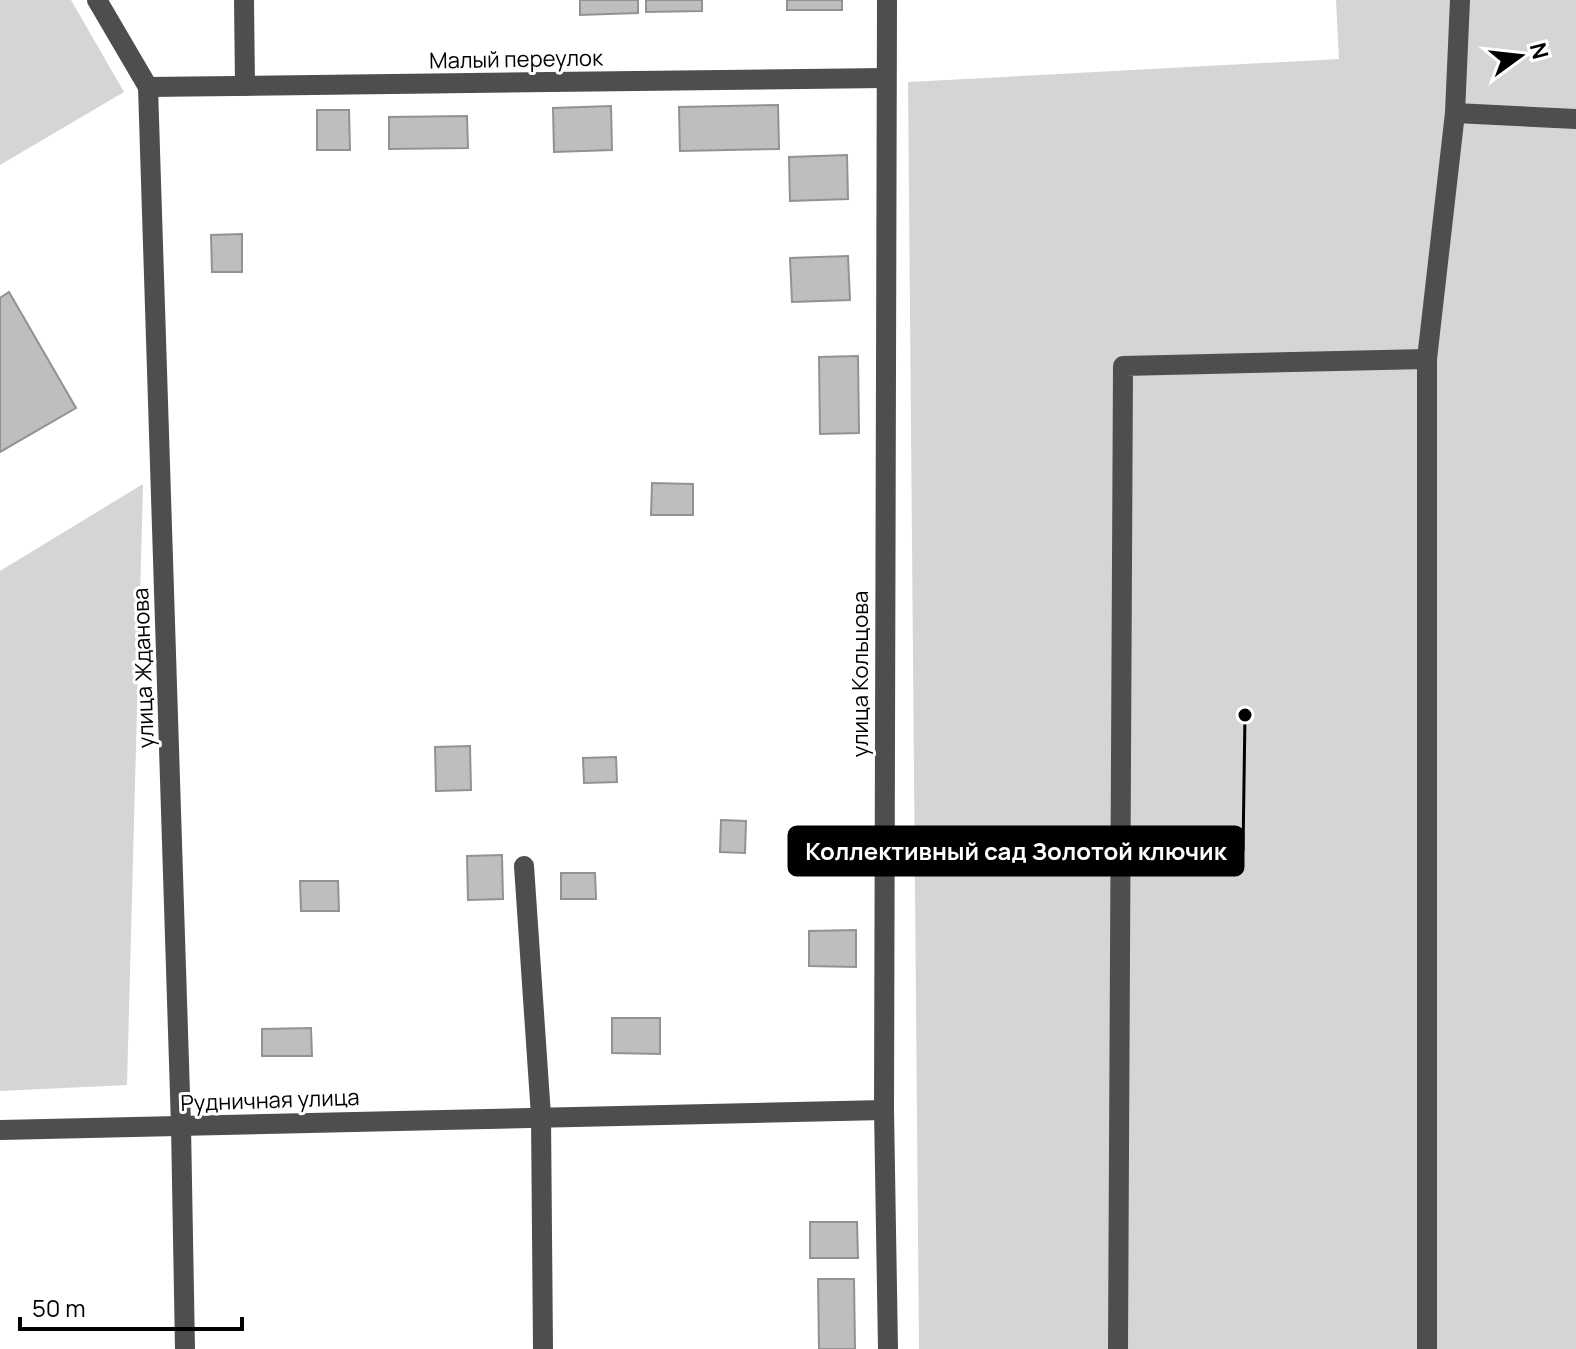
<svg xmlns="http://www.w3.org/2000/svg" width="1576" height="1349" viewBox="0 0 1576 1349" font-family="Manrope,sans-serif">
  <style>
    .green { fill: #d5d5d5 }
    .building { fill: #bebebe; stroke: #929292; stroke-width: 2 }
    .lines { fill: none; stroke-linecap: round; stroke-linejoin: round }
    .minor { stroke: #4e4e4e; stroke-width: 20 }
    .labels { text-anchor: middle; stroke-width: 6; stroke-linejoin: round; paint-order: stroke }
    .street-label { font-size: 22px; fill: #000; stroke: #fff }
    .leader { fill: none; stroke: #000; stroke-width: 3 }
    .callout-dot { fill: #000; stroke: #fff; stroke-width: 3 }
    .callout { fill: #000; stroke: #000; stroke-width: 3 }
    .callout-label { font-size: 24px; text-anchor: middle; font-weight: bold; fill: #fff }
  </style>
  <rect width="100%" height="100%" fill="#fff"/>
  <g class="green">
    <polygon points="0,0 71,0 124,92 0,165"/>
    <polygon points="1336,0 1576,0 1576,1349 919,1349 908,82 1339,59"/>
    <polygon points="143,484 127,1085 0,1091 0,571"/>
  </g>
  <g class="building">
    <polygon points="580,0 638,0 638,13 580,15"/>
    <polygon points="646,0 702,0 702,11 646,12"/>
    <rect x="787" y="0" width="55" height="10"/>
    <polygon points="778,105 779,149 680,151 679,107"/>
    <polygon points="611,106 612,150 554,152 553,108"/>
    <polygon points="317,110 349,110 350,150 317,150"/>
    <polygon points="467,116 468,148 389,149 389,117"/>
    <polygon points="847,155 848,199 790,201 789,157"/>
    <polygon points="242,234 242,272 212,272 211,235"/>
    <polygon points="848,256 850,300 792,302 790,258"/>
    <polygon points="9,292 76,408 0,452 0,298"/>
    <polygon points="858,356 859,433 820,434 819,357"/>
    <polygon points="652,483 693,484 693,515 651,515"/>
    <polygon points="470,746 471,790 436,791 435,747"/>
    <polygon points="616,757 617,782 584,783 583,758"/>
    <polygon points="721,820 746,821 745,853 720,852"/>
    <polygon points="502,855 503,899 468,900 467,856"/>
    <polygon points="561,873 595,873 596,899 561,899"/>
    <polygon points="300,881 338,881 339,911 301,911"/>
    <polygon points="856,930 856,967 809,966 809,931"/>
    <polygon points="612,1018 660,1018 660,1054 612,1053"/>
    <polygon points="311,1028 312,1056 262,1056 262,1029"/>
    <polygon points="810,1222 857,1222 858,1258 810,1258"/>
    <polygon points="818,1279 854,1279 855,1349 819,1349"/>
  </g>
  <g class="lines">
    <g class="minor">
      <polyline points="97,0 148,87 181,1126 185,1349"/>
      <polyline points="244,0 245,86"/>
      <polyline points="887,0 884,1110 888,1349"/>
      <polyline points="148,87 885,78"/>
      <polyline points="1455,113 1576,119"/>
      <polyline points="524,866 541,1116 543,1349"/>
      <polyline points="0,1130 884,1110"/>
      <polyline points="1118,1349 1123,366 1427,359"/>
      <polyline points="1427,1349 1427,359 1455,113 1460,0"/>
    </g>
  </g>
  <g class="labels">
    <g class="street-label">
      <text transform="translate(516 59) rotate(-1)" y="8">Малый переулок</text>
      <text transform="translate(143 668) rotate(-92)" y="8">улица Жданова</text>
      <text transform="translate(860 674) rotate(-90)" y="8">улица Кольцова</text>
      <text transform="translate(270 1100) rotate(-2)" y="8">Рудничная улица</text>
    </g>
  </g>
  <path class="leader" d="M1245 715L1243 851"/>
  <circle class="callout-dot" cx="1245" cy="715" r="8"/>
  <rect class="callout" x="789" y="827" width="454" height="48" rx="8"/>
  <g class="callout-label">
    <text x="1016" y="860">Коллективный сад Золотой ключик</text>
  </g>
  <g transform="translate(1520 56) rotate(75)" stroke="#ffffff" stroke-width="6" paint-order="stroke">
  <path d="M0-6L14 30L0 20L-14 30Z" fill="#000000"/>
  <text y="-12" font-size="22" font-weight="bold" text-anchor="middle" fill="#000000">N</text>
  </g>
  <path d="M20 1317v12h222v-12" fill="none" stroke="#000000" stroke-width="4"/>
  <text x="32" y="1317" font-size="24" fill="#000000" stroke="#ffffff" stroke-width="6" paint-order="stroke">50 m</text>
</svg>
